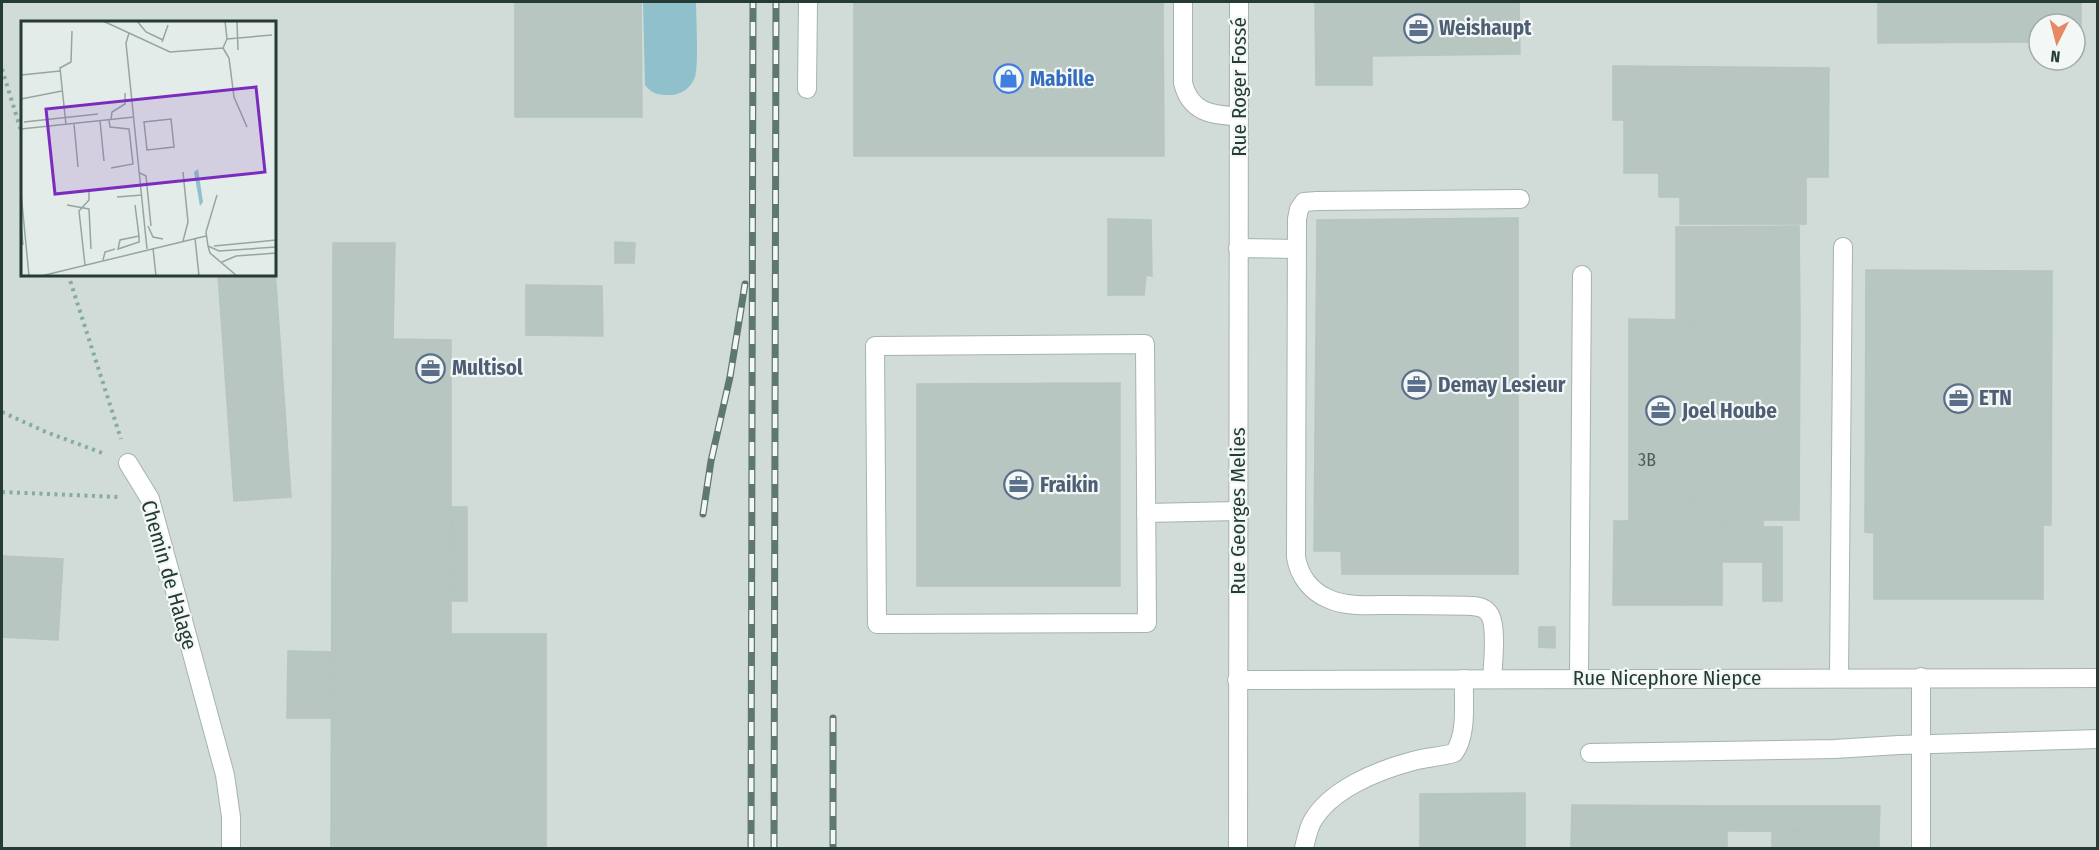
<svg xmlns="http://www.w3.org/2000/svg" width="2099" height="850" viewBox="0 0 2099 850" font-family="'Fira Sans Condensed',sans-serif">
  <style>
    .built { fill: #d1dbd7; fill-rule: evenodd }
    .water { fill: #90c0cc }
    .building { fill: #b8c6c1; stroke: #b6c5bf; stroke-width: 1.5 }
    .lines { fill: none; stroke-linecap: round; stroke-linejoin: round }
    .service-casing { stroke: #a6b3af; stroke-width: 20 }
    .minor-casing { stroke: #a6b3af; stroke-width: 20 }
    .path { stroke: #86aca2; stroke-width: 4; stroke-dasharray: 3 4.5; stroke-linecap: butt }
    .service { stroke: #fff; stroke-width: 18 }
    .minor { stroke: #fff; stroke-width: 18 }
    .rail-casing { stroke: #5f7771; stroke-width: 7 }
    .rail { stroke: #f3f8f6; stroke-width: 4.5; stroke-dasharray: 14; stroke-linecap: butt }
    .labels { text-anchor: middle; stroke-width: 4.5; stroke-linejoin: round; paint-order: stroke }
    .number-label { font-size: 18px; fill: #495e59 }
    .service-label { font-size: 21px; font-weight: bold; fill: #4e5e75; stroke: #f3f8f6; text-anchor: start }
    .shop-label { font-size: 21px; font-weight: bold; fill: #366cbe; stroke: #f3f8f6; text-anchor: start }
    .street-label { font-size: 21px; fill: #243b36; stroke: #f3f8f6 }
    .inset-road { fill: none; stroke: #97a5a1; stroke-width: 1.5 }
    .view { fill: #7b2cbf; fill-opacity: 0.15; stroke: #7b2cbf; stroke-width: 3 }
    .inset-edge { fill: none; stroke: #243b36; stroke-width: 3 }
  </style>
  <rect width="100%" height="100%" fill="#e3ece8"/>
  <path class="built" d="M2 2H2097V848H2ZM22 22H274V274H22ZM2039 24H2075V60H2039Z"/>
  <path class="water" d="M643 2H696C696 17 699 65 695 77 691 88 681 95 670 95 658 95 652 94 645 85Z"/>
  <g class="building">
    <polygon points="515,2 641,2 642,117 515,117"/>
    <polygon points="854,2 1163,2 1164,156 854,156"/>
    <polygon points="1315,2 1519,2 1520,54 1372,56 1372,85 1316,85"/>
    <polygon points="1878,2 2081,2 2081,42 2075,42 2075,24 2039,24 2039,42 1878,43"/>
    <polygon points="1613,66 1829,68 1828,177 1806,177 1806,224 1680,224 1680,197 1659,197 1659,173 1624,173 1624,120 1613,120"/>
    <polygon points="1518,218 1518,574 1342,574 1341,551 1314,551 1317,220"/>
    <polygon points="1108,219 1151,220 1152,276 1146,275 1144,295 1108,295"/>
    <polygon points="1799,226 1800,320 1676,320 1676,227"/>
    <polygon points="615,242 635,243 634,263 615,263"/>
    <polygon points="333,243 395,243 393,339 451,340 451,848 331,848"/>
    <polygon points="274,256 291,497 234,501 218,274 274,274"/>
    <polygon points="1866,270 2052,271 2051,525 2043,525 2043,599 1874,599 1874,533 1865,532"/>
    <polygon points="526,285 602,286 603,336 526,335"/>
    <polygon points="1629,319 1693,320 1693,501 1685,502 1685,605 1613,605 1614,521 1629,521"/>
    <polygon points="1693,320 1800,320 1799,520 1722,520 1722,605 1685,605 1685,502 1693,501"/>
    <polygon points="1120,383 1120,586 917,586 917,384"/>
    <polygon points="452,507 467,507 467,601 451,601"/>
    <rect x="1722" y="520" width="41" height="42"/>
    <rect x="1763" y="527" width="19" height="74"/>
    <polygon points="2,556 63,559 58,640 2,637"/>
    <polygon points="1539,627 1555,627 1555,648 1539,647"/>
    <rect x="451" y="634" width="95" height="214"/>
    <polygon points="288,651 331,652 331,718 287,718"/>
    <polygon points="1525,793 1525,848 1420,848 1420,794"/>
    <polygon points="1572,805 1727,806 1727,848 1571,848"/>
    <polygon points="1727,806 1880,806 1879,832 1727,831"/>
    <polygon points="1772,831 1879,832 1879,848 1772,848"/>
  </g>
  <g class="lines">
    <defs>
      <g id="service">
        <path d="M1183 2V83C1190 112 1212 116 1239 116"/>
        <polyline points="807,89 808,2"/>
        <polyline points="1238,248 1296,249"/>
        <polygon points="1145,344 1147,623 877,624 875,346"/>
        <polyline points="1146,513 1238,511"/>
        <polyline points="1921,677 1921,848"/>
        <polyline points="1579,678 1582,275"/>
        <polyline points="1839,678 1843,247"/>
        <path d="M1492 679C1493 663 1497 628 1490 615 1486 608 1480 607 1473 606 1445 605 1417 605 1389 605 1371 605 1346 607 1329 599 1311 592 1299 576 1296 557L1297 219 1299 209 1304 202 1317 201 1520 199"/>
        <polyline points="1590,753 1834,749 1899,745 2098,739"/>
        <path d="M1304 848C1306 840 1308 829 1312 822 1330 789 1379 770 1413 761 1427 757 1440 757 1454 753 1468 734 1463 701 1464 679"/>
      </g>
      <g id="minor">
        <polyline points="128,463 150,499 225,775 231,817 231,848"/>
        <polyline points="1237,680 2098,678"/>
        <polyline points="1238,848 1239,2"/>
      </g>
    </defs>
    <use href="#service" class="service-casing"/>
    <use href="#minor" class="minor-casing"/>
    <g class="path">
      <polyline points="2,69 22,134"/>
      <polyline points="68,274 121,439"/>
      <polyline points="2,412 46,432 105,454"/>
      <polyline points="2,492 118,497"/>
    </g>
    <use href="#service" class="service"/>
    <use href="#minor" class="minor"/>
    <defs>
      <g id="rail">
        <polyline points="703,514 711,461 730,377 745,284"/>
        <polyline points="833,718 833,848"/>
        <polyline points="751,848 753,2"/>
        <polyline points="774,848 776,2"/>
      </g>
    </defs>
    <use href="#rail" class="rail-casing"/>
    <use href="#rail" class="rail"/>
  </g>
  <defs>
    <symbol id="office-ring" viewBox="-11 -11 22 22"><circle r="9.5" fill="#f3f8f6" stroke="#5c6f8a" stroke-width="1.5"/><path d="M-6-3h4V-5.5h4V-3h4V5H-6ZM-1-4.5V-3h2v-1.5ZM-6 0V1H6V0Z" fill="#5c6f8a"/></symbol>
    <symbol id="shop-ring" viewBox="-11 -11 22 22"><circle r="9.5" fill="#f3f8f6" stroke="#3f7fe0" stroke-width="1.5"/><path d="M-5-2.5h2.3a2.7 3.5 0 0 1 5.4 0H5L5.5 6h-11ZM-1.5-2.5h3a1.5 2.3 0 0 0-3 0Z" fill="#3f7fe0"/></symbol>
  </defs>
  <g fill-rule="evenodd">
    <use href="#office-ring" x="1402" y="12" width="33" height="33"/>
    <use href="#shop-ring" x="992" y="62" width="33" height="33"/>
    <use href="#office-ring" x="414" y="352" width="33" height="33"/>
    <use href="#office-ring" x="1400" y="368" width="33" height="33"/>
    <use href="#office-ring" x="1942" y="382" width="33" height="33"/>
    <use href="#office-ring" x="1644" y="394" width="33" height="33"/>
    <use href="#office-ring" x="1002" y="468" width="33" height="33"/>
  </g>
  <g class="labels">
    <g class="number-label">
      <text x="1647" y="466">3B</text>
    </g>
    <g class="service-label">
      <text x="1439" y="35">Weishaupt</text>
      <text x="452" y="375">Multisol</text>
      <text x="1438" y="392">Demay Lesieur</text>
      <text x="1979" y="405">ETN</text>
      <text x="1682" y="418">Joel Hoube</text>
      <text x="1040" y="492">Fraikin</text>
    </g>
    <g class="shop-label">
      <text x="1030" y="86">Mabille</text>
    </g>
    <g class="street-label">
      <text transform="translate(1239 87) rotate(-90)" y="7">Rue Roger Fossé</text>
      <text transform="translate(1238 511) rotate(-90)" y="7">Rue Georges Melies</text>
      <text transform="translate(169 575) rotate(74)" y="7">Chemin de Halage</text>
      <text x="1667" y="685">Rue Nicephore Niepce</text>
    </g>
  </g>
  <g transform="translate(21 21)">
    <rect width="255" height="255" fill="#e3ece8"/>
    <path d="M177 148 182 181 179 185 173 151Z" fill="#90c0cc"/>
    <path class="inset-road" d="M82 0 149 31 202 27M116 0 125 11 142 19M216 0 217 29M108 12 105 22 126 228M206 18 251 14M141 21 147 4M202 27 208 37 213 76 226 106M202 27 206 18 204 0M0 54 39 50M0 78 41 70M150 98 153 126 126 129 123 101ZM88 99 89 106 108 108 112 143 90 147M90 99 91 91 104 83V72M79 100 83 140M3 101 77 93M53 103 57 146M45 104 39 47 50 41 51 10M0 108 113 96M119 152 125 155 130 205M0 172 8 255M196 174 185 211 187 225 198 230 255 226M96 176 121 174M46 184 68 188 70 228M114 184 118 215V221L97 228 99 219 118 215M0 204 2 224M127 205 132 216 142 218M174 217 178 255M162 220 167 201 162 151M187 225 189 232 216 255M193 225 255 219M132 227 135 255M82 239 84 231 94 228M201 241 215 235 255 232M64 244 58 190 68 179V171M20 255 185 215"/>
    <path class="view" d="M235 66 244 151 34 173 25 88Z"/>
    <rect width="255" height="255" class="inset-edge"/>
  </g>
  <rect width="2099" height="850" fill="none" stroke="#243b36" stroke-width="6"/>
  <g transform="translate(2057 42) rotate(186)"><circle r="28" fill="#f3f8f6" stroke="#a0aca9" stroke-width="1.5"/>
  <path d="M0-4.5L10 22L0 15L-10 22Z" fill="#e68a66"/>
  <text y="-9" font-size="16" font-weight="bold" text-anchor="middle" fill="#243b36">N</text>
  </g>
</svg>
